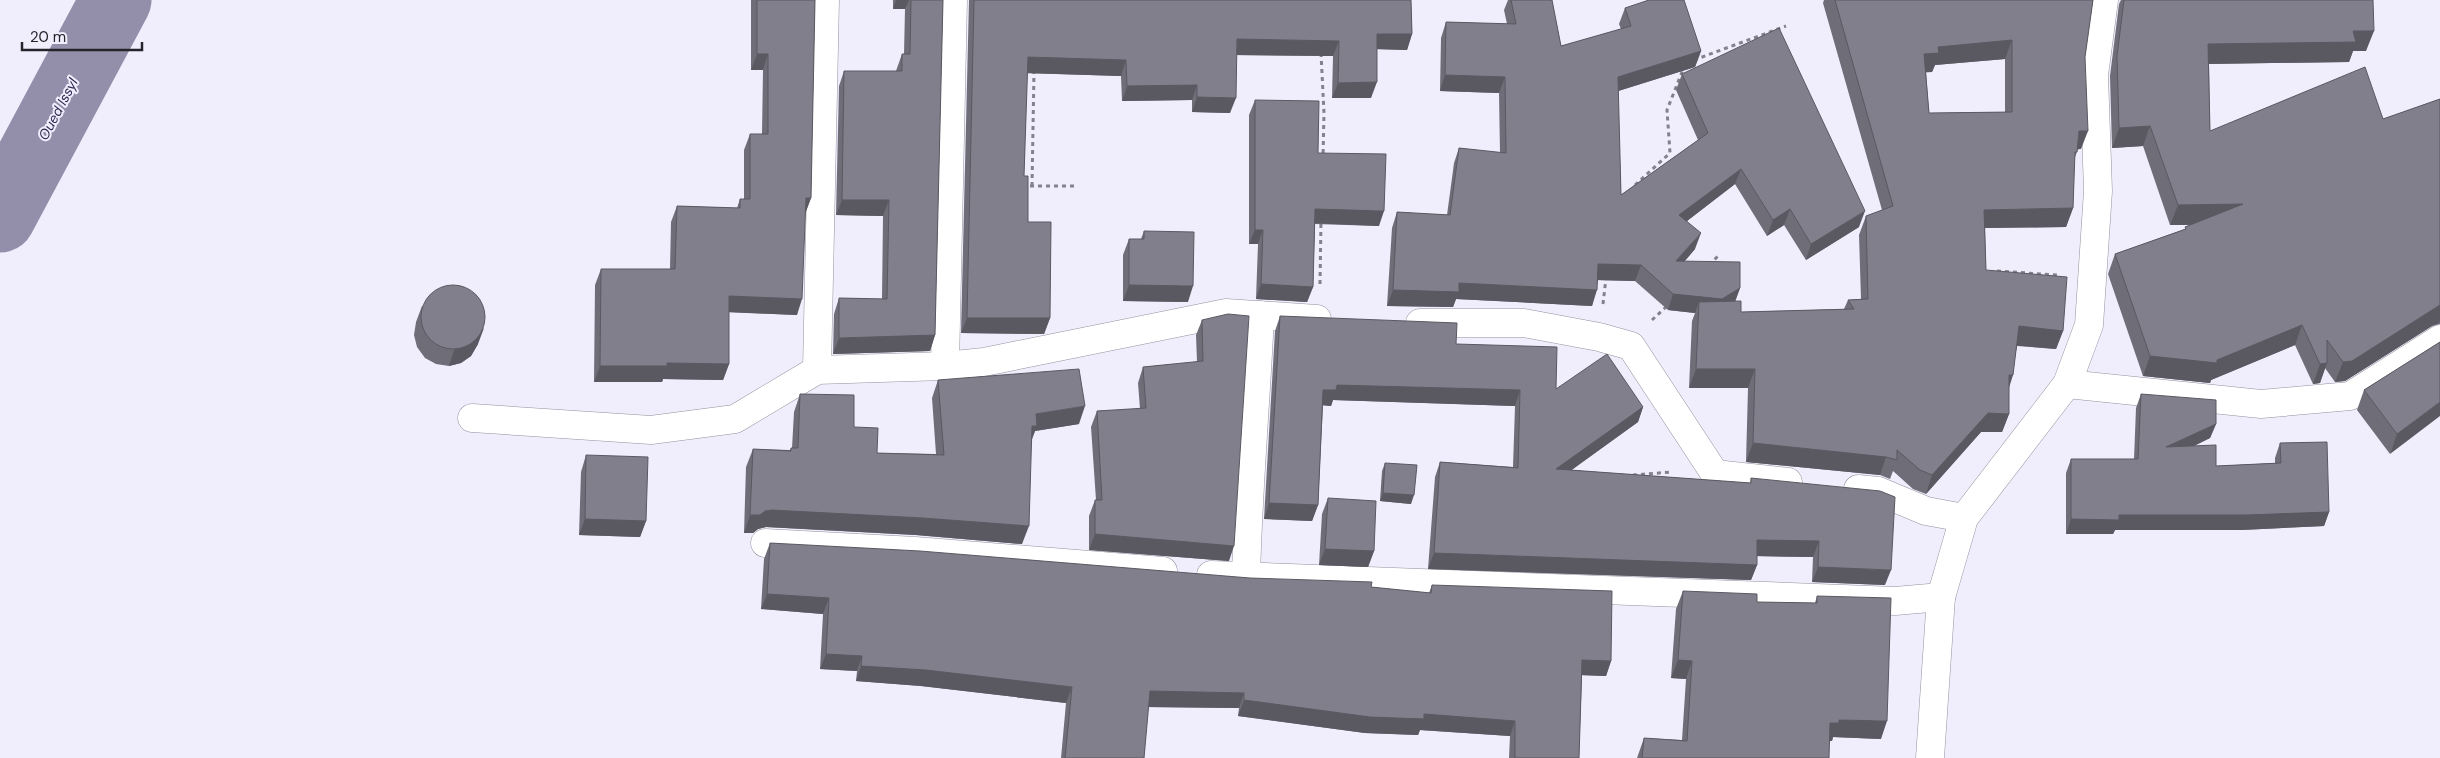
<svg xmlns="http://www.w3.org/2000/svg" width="2440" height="758" viewBox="0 0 2440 758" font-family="'DM Sans',sans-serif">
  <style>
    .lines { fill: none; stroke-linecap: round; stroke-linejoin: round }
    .river { stroke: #938fab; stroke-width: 71 }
    .street-casing { stroke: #93919e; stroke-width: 29 }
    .path { stroke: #83818b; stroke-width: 3; stroke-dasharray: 4 4; stroke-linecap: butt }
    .street { stroke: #fff; stroke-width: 28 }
    .wall { fill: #6f6d78; fill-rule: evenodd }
    .shaded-wall { fill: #5a5962 }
    .building { fill: #817f8c; stroke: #5a5962; fill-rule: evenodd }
    .labels { text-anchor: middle; stroke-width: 4; stroke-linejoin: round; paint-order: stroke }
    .water-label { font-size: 14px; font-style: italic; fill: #302850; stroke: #f0eefd }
  </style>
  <rect width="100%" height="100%" fill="#f0eefd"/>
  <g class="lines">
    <polyline class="river" points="0,217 116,0"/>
    <defs>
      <g id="street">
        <polyline points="1420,323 1524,323 1599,337 1631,346 1715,474 1788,482"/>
        <polyline points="945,366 953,0"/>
        <polyline points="817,370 825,0"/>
        <polyline points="2067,384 2261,404 2350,396 2440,339"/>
        <polyline points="472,418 651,430 735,419 817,370 945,366 984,362 1226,313 1317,319"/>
        <polyline points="1858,489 1878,491 1926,511 1964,518"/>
        <polyline points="765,543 915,551 1163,571"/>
        <polyline points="1211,575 1895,601 1941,597"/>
        <path d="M1246 578C1248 490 1256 403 1260 315"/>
        <polyline points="1930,758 1941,597 1964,518 2067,384 2089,325 2098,191 2094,75 2104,0"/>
      </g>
    </defs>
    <use href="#street" class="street-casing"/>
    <g class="path">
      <polyline points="1321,53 1324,113 1323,157"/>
      <polyline points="1694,60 1786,26"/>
      <polyline points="1635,185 1670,153 1667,110 1684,67"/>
      <polyline points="1030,186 1078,186"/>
      <polyline points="1032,186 1034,71"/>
      <polyline points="1709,265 1719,255"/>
      <polyline points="1997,271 2057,275"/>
      <polyline points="1320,284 1321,220"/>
      <polyline points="1603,304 1606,278"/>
      <polyline points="1652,320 1667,306"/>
      <polyline points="1633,475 1672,472"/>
    </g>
    <use href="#street" class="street"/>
  </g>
  <g class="wall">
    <polygon points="751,0 815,0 811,198 805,214 797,315 729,312 729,364 723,380 663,379 662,382 594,382 595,285 601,269 670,269 671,222 677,206 737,208 740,199 744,199 744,150 750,134 762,134 763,70 751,70"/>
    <polygon points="893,0 943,0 935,335 930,351 833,354 834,314 839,298 882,299 883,216 836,215 839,86 844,71 896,71 902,54 904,54 905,9 893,9"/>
    <polygon points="969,0 1411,0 1412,34 1407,50 1377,49 1371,98 1332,98 1333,56 1236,55 1230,113 1192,112 1192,100 1122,101 1121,76 1027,73 1024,176 1028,222 1050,318 1044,334 961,333"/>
    <path d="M1508 0H1552L1561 46 1621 29 1619 24 1625 8 1701 51 1695 67 1618 91 1621 195 1698 140 1676 90 1682 74 1859 227 1806 260 1784 225 1767 236 1735 184 1687 221 1695 249 1684 262 1740 288 1735 302 1741 312 1844 309 1848 300 1861 299 1859 235 1866 216 1882 210 1823 3 1824 0H2093L2085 57 2081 149H2078L2074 160 2073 208 2066 227 1985 228 1986 270 2063 331 2056 349 2017 346 2009 387V414L2002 432H1981L1926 494 1913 489 1893 471 1890 479 1880 475 1746 462 1748 388H1689L1692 321 1695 313 1668 310 1635 281 1598 280 1592 306 1456 299 1453 307 1387 306 1392 228 1397 212 1447 215 1454 163 1459 148 1500 153 1499 93 1440 91 1441 38 1446 22 1507 24 1504 10ZM2005 59V112L1929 113 1926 72H1932L1935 65Z"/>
    <polygon points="2121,0 2373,0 2366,51 2353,51 2349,62 2209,64 2210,131 2383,119 2440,99 2440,324 2432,326 2345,381 2335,382 2325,368 2320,383 2313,384 2295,345 2211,380 2210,383 2143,376 2108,274 2115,254 2185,229 2185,227 2190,225 2170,225 2143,146 2112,148 2110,76 2119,4"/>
    <polygon points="1255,100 1318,153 1379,226 1315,224 1313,287 1307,302 1256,299 1258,244 1249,244 1249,115"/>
    <polygon points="1144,231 1188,302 1123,301 1123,255 1129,239 1141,239"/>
    <polygon points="422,306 478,344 471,356 461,363 449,366 436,364 425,358 417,347 414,335 416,322"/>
    <polygon points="1280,316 1456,344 1556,389 1643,407 1638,422 1571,470 1750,483 1751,478 1885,585 1812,582 1813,557 1757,556 1757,565 1751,580 1428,569 1435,477 1440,462 1513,467 1515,406 1333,400 1331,406 1323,405 1318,505 1312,521 1264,519 1275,331"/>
    <polygon points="1202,320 1229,561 1089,550 1089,516 1095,500 1096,500 1091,427 1097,411 1140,409 1138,383 1143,367 1197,362 1196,335"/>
    <polygon points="2440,342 2390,454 2357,410 2364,390"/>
    <polygon points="938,380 1079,424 1035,431 1032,439 1022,544 916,535 766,527 758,529 753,533 744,533 746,467 753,449 790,450 791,448 792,448 794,412 800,394 854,427 877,453 936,454 932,398"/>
    <polygon points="2141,394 2216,424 2210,438 2194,446 2216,466 2275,463 2275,458 2280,443 2329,512 2324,526 2241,530 2115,530 2113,534 2066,534 2066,473 2071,459 2134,459 2136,408"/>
    <polygon points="586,455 646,521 640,537 579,535 581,472"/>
    <polygon points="1385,463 1411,504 1380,501 1382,471"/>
    <polygon points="1328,498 1374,551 1368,567 1319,565 1322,514"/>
    <polygon points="770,543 1371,587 1429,593 1432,585 1611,661 1606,676 1582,675 1579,758 1509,758 1510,736 1420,730 1418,735 1365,733 1238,716 1239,708 1148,707 1144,758 1061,758 1066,703 921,686 856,681 857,671 820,669 823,614 761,609 764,559"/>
    <polygon points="1683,591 1757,602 1815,603 1817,596 1881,739 1833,737 1832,741 1829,741 1829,758 1637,758 1644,738 1682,740 1686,679 1671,678 1676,609"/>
  </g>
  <g class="shaded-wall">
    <polygon points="896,0 909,0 905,9 893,9"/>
    <polygon points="2353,31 2374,31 2366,51 2353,51 2349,62 2201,64 2208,44"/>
    <polygon points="1377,34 1412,34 1407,50 1371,49"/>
    <polygon points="1237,39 1339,41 1333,56 1231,55"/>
    <polygon points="2012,40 2005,59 1935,65 1932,72 1917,73 1924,54 1938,47"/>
    <polygon points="1701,51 1695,67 1612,93 1618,77"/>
    <polygon points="757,54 768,54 763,70 751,70"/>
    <polygon points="1028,57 1126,60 1121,76 1022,73"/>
    <polygon points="1445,75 1505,77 1499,93 1440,91"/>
    <polygon points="1377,82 1371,98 1332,98 1338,83"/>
    <polygon points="1197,85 1192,100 1122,101 1127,86"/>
    <polygon points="1197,97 1236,98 1230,113 1192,112"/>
    <polygon points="2150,126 2143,146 2112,148 2119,128"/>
    <polygon points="2079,131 2088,131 2081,149 2072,150"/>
    <polygon points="1741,169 1735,184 1674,231 1679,215"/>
    <polygon points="806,198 811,198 805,214"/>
    <polygon points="842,200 889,200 883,216 836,215"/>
    <polygon points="2243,204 2236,224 2170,225 2178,205"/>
    <polygon points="2073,208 2066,227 1977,228 1984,210"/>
    <polygon points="1315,209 1384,211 1379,226 1310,223"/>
    <polygon points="1790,209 1784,225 1767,236 1773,220"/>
    <polygon points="1865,211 1859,227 1806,260 1811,244"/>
    <polygon points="1255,230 1263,230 1258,244 1249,244"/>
    <polygon points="1701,233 1695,249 1671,277 1676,261"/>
    <polygon points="1598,264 1641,265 1635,281 1593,280"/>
    <polygon points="1459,283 1597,290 1592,306 1456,299 1453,307 1387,306 1393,290"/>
    <polygon points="1261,284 1313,287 1307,302 1256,299"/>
    <polygon points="1129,285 1193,286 1188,302 1123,301"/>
    <polygon points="1740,288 1734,304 1699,302 1695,313 1668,310 1673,294"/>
    <polygon points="729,296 802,299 797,315 724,312"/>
    <polygon points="2440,305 2440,320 2439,323 2432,326 2345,381 2335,382 2343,362"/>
    <polygon points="967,318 1050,318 1044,334 961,333"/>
    <polygon points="2302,325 2295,345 2211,380 2210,383 2143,376 2150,356 2217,360"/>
    <polygon points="2019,326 2063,331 2056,349 2012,345"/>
    <polygon points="484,328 478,344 471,356 461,363 449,366 454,350"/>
    <polygon points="935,335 930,351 833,354 839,338"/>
    <polygon points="667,363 729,364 723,380 663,379 662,382 594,382 600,366"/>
    <polygon points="2327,363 2320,383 2313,384 2320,364"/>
    <polygon points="1696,369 1755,369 1748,388 1689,388"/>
    <polygon points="2009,375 2013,375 2007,394"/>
    <polygon points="1337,385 1520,390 1515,406 1333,400 1331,406 1318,405 1323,390"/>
    <polygon points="2440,402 2440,416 2390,454 2397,434"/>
    <polygon points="1085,406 1079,424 1035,431 1030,444 1026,444 1036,414"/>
    <polygon points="1643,407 1638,422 1551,485 1556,469"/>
    <polygon points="1988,413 2009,414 2002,432 1981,432 1926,494 1932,475"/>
    <polygon points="2216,424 2210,438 2161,462 2166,447"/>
    <polygon points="1753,443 1886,457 1880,475 1746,462"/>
    <polygon points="1383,493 1414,495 1411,504 1380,501"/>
    <polygon points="1269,503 1318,505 1312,521 1264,519"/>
    <polygon points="772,510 923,518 1029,526 1022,544 916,535 766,527 758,529 753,533 744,533 750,515"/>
    <polygon points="2329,512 2324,526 2241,530 2115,530 2113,534 2066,534 2071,519 2119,515"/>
    <polygon points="585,519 646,521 640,537 579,535"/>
    <polygon points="1095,534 1234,546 1229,561 1089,550"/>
    <polygon points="1757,540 1819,541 1813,557 1751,556"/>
    <polygon points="1325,549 1374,551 1368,567 1319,565"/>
    <polygon points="1434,553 1757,565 1751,580 1428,569"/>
    <polygon points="1818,567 1891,570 1885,585 1812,582"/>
    <polygon points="767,594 829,598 823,614 761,609"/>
    <polygon points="826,654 862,656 857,671 820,669"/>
    <polygon points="1582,660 1611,661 1606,676 1576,675"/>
    <polygon points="1678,660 1692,661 1686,679 1671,678"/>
    <polygon points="861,666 926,670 1072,687 1066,703 921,686 856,681"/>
    <polygon points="1150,691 1244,693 1239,708 1144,707"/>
    <polygon points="1244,700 1424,714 1515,721 1510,736 1420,730 1418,735 1365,733 1238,716"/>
    <polygon points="1839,720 1887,721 1881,739 1833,737 1832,741 1823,741 1830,723"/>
  </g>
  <g class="building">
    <polygon points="757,0 815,0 811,198 806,198 802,299 729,296 729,364 667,363 667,366 600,366 601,269 675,269 677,206 740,208 740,199 750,199 750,134 768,134 768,54 757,54"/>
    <polygon points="911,0 943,0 935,335 839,338 839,298 887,299 889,200 842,200 844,71 902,71 902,54 910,54"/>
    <polygon points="974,0 1411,0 1412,34 1377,34 1377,82 1338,83 1339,41 1237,39 1236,98 1197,97 1197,85 1127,86 1126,60 1028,57 1024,176 1028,176 1028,222 1051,222 1050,318 967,318"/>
    <polygon points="1511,0 1552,0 1561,46 1631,26 1625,8 1649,0 1684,0 1701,51 1618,77 1621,195 1708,133 1682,74 1779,28 1865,211 1811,244 1790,209 1773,220 1741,169 1679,215 1701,233 1676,261 1740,262 1740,288 1722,299 1673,294 1641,265 1598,264 1597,290 1459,283 1459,292 1393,290 1397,212 1450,215 1459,148 1506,153 1505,77 1445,75 1446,22 1516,24"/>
    <path d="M1835 0H2093L2085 57 2088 131H2079L2077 152H2075L2073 208 1984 210 1986 270 2067 277 2063 331 2019 326 2013 375H2009V414L1988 413 1932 475 1920 470 1897 450V460L1886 457 1753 443 1755 369H1696L1699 302 1741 301V312L1854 309 1848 300 1868 299 1866 216 1893 206ZM2012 40V112L1929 113 1924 54 1939 53 1938 47Z"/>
    <polygon points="2124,0 2373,0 2374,31 2353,31 2356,42 2208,44 2210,131 2365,67 2383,119 2440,99 2440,305 2352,361 2343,362 2327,340 2327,363 2320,364 2302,325 2217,360 2217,363 2150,356 2115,254 2186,229 2185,227 2243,204 2178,205 2150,126 2119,128 2117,56"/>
    <polygon points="1255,100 1319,101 1318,153 1386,154 1384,211 1315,209 1313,287 1261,284 1263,230 1255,230"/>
    <polygon points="1144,231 1194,232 1193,286 1129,285 1129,239 1144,239"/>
    <circle cx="453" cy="317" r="32"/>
    <polygon points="1228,314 1249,316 1234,546 1095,534 1095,500 1102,500 1097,411 1146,408 1143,367 1203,361 1202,320"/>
    <polygon points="1280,316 1457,323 1456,344 1557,347 1556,389 1607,354 1643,407 1556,469 1751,483 1751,478 1880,491 1895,497 1891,570 1818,567 1819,541 1757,540 1757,565 1434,553 1440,462 1518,468 1520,390 1337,385 1336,390 1323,390 1318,505 1269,503"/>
    <polygon points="2440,342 2440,402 2397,434 2364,390"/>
    <polygon points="1079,369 1085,406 1036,414 1037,426 1032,426 1029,526 923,518 772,510 765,511 760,515 750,515 753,449 791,451 791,448 798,448 800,394 854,395 854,427 878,428 877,453 944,455 938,380"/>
    <polygon points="2141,394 2216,400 2216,424 2166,447 2216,445 2216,466 2281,463 2280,443 2327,442 2329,512 2246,515 2119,515 2119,520 2071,519 2071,459 2138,459"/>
    <polygon points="586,455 648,457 646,521 585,519"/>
    <polygon points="1385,463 1417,465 1414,495 1383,493"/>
    <polygon points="1328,498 1376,501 1374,551 1325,549"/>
    <polygon points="770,543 920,551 1250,578 1372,582 1371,587 1431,593 1432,585 1612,591 1611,661 1582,660 1579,758 1515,758 1515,721 1424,714 1424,719 1370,717 1244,700 1244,693 1150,691 1144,758 1065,758 1072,687 926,670 861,666 862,656 826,654 829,598 767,594"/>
    <polygon points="1683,591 1757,594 1757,602 1817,603 1817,596 1891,598 1887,721 1839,720 1839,723 1830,723 1829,758 1642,758 1644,738 1687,741 1692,661 1678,660"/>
  </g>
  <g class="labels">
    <g class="water-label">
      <text transform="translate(58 109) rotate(-62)" y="5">Oued Issyl</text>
    </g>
  </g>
  <path d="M22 42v8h120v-8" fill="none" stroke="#25242a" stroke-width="2.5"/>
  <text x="30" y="42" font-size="15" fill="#25242a" stroke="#f0eefd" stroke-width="4" paint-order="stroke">20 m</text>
</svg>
